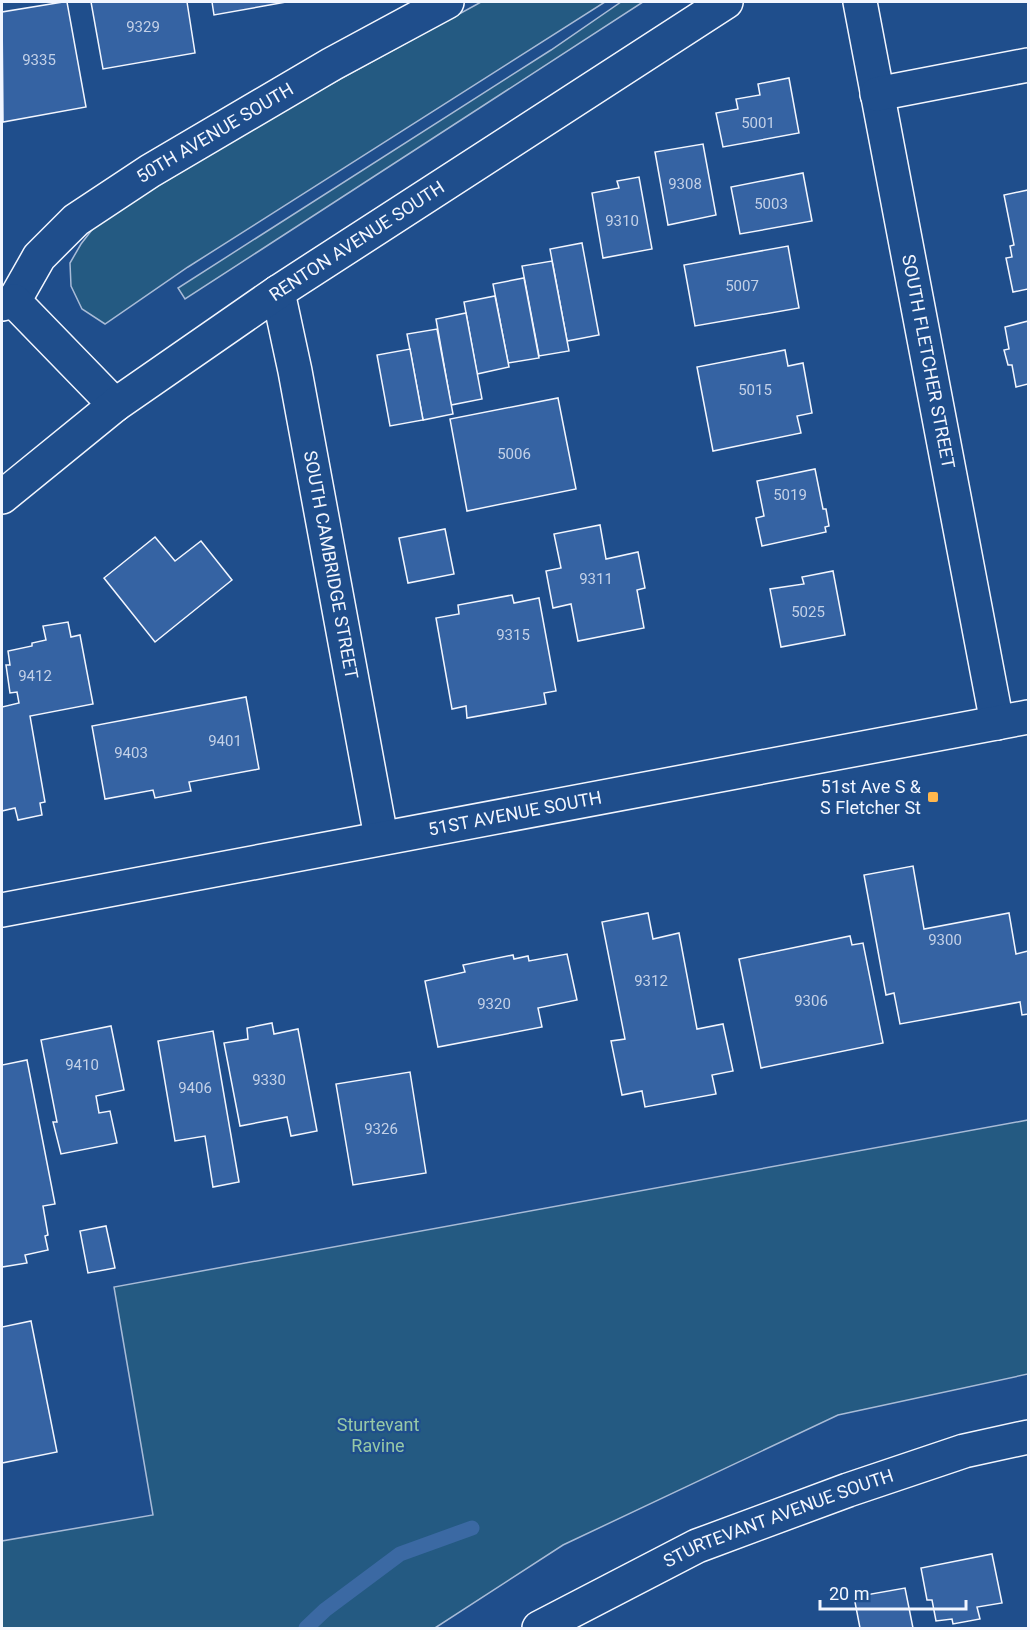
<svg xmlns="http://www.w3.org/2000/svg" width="1030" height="1630" viewBox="0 0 1030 1630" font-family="Roboto,sans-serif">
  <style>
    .green { fill: #245a82; stroke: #a8bbd7; stroke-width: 1.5 }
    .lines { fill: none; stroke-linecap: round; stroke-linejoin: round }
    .stream { stroke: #3b69a3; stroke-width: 15 }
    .building { fill: #3563a3; stroke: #f2f6ff; stroke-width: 1.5 }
    .minor-casing { stroke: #f2f6ff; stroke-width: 36 }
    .tertiary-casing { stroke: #f2f6ff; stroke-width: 36 }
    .secondary-casing { stroke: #f2f6ff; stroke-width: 36 }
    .minor { stroke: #1f4e8c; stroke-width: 33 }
    .tertiary { stroke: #1f4e8c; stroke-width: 33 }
    .secondary { stroke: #1f4e8c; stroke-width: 33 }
    .poi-dot { fill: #ffb74d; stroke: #1f4e8c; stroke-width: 2 }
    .labels { text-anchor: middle; stroke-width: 4.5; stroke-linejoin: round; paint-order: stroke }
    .number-label { font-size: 15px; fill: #c3d1e8 }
    .street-label { font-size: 18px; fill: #f2f6ff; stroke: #1f4e8c }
    .poi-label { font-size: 18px; fill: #f2f6ff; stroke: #1f4e8c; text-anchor: end }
    .park-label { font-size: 18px; fill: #97c8a6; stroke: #1f4e8c }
  </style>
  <rect width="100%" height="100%" fill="#1f4e8c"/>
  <g class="green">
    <polygon points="481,2 605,2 188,267 105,324 82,309 71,286 70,263 81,244 98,222 280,112"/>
    <polygon points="621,2 643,2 185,299 178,288 551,50"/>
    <polygon points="1028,1120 1028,1374 838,1415 563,1545 435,1628 2,1628 2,1541 153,1515 114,1287"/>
  </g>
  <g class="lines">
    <polyline class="stream" points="306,1628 325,1610 400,1554 472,1528"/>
  </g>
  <g class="building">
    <polygon points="63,2 67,2 86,107 3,122 2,12"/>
    <polygon points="91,2 187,2 195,53 103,69"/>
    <polygon points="212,2 286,2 214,15"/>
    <polygon points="789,78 799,133 723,147 716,113 738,109 736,99 760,95 758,84"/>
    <polygon points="703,144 716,215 668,225 655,152"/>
    <polygon points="803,173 812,221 740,234 731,187"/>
    <polygon points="639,177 652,249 603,258 592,193 619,188 617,181"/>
    <polygon points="1028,190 1028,289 1013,292 1006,258 1012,257 1010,246 1014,245 1004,195"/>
    <polygon points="582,243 599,335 567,341 550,249"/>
    <polygon points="788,246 799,308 695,326 684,265"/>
    <polygon points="552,261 569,351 539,356 522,266"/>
    <polygon points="524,278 539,358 508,363 493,284"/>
    <polygon points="495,296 509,367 477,374 464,302"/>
    <polygon points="466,313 482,399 451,405 436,319"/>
    <polygon points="1028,321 1028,384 1016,387 1012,365 1008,365 1004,350 1009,349 1005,327"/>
    <polygon points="437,329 453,414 423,420 407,334"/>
    <polygon points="410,349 423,420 390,426 377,355"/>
    <polygon points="785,350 788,366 803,363 812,413 797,416 801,433 713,451 697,367"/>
    <polygon points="558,398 576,489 467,511 450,419"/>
    <polygon points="815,469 823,509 826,509 829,526 825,527 826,532 762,546 756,518 764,516 757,481"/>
    <polygon points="600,525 606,559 638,552 645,588 637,590 644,628 578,641 571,604 553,608 546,571 561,568 554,534"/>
    <polygon points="445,529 454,574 408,583 399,538"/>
    <polygon points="155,537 175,561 201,541 232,580 155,642 104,578"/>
    <polygon points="833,571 845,635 781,647 770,589 804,584 802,577"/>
    <polygon points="512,595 514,603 539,598 556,691 544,693 546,704 467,718 466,706 452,709 436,618 459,614 458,605"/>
    <polygon points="68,622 71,637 80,635 93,704 30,716 45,802 40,803 42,815 18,820 15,808 2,811 2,707 19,703 17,692 10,693 6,665 10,665 8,651 32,646 32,643 46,640 43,626"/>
    <polygon points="246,697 259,769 189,782 191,791 155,798 153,790 105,799 92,726"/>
    <polygon points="913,866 924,929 1009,913 1016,954 1028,951 1028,1014 1022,1015 1020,1002 900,1024 894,993 886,995 864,875"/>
    <polygon points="648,913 653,939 679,933 697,1029 723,1024 733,1071 712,1075 716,1094 645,1107 642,1091 622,1095 611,1041 625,1039 602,922"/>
    <polygon points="850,936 852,945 863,943 883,1043 761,1068 739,959"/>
    <polygon points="567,954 577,1000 538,1008 542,1027 438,1047 425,981 465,972 463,965 513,955 514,959 528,956 529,961"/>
    <polygon points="272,1023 274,1034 298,1029 317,1131 291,1136 287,1117 240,1126 224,1043 248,1039 247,1028"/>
    <polygon points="111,1026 124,1090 96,1096 99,1113 110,1111 117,1143 61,1154 53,1122 57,1122 41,1040"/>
    <polygon points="213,1031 239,1182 213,1187 205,1136 175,1141 158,1041"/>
    <polygon points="27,1060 55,1204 43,1206 48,1235 45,1236 48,1250 25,1255 27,1263 2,1267 2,1065"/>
    <polygon points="410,1072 426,1173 353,1185 336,1084"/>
    <polygon points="106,1226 115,1268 88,1273 80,1231"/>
    <polygon points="31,1321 57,1452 2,1463 2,1327"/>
    <polygon points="992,1554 1002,1603 977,1607 980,1619 953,1624 952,1619 936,1621 932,1600 927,1600 921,1568"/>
    <polygon points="905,1588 913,1628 860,1628 854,1597"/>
  </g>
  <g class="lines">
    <defs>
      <g id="minor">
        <path id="s1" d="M860 2 997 723"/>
        <polyline points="877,94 1028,65"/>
        <path id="s2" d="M278 292 295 371 381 837"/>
        <path id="s3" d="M14 301 39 257 76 220 150 171 332 64 447 2"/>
        <polyline points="2,304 14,301 115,405"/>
        <path id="s4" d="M539 1628 697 1546 848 1490 964 1451 1028 1437"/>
      </g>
      <g id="tertiary">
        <path id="s5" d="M2 910 1028 717"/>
      </g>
      <g id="secondary">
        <path id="s6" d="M2 497 115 405 278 292 726 2"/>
      </g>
    </defs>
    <use href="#minor" class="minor-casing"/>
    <use href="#tertiary" class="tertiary-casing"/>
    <use href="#secondary" class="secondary-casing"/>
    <use href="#minor" class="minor"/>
    <use href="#tertiary" class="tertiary"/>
    <use href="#secondary" class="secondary"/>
  </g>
  <rect class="poi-dot" x="927" y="791" width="12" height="12" rx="3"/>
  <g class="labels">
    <g class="number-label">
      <text x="143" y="32">9329</text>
      <text x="39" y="65">9335</text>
      <text x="758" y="128">5001</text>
      <text x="685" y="189">9308</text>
      <text x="771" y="209">5003</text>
      <text x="622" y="226">9310</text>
      <text x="742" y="291">5007</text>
      <text x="755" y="395">5015</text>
      <text x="514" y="459">5006</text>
      <text x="790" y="500">5019</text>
      <text x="596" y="584">9311</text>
      <text x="808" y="617">5025</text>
      <text x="513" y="640">9315</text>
      <text x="35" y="681">9412</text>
      <text x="225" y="746">9401</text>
      <text x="131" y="758">9403</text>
      <text x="945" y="945">9300</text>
      <text x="651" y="986">9312</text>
      <text x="811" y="1006">9306</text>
      <text x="494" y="1009">9320</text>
      <text x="82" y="1070">9410</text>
      <text x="269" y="1085">9330</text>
      <text x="195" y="1093">9406</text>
      <text x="381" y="1134">9326</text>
    </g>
    <g class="street-label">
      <text dy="6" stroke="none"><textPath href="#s3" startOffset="267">50TH AVENUE SOUTH</textPath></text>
      <text dy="6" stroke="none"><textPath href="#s6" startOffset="438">RENTON AVENUE SOUTH</textPath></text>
      <text dy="6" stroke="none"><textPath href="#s1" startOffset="366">SOUTH FLETCHER STREET</textPath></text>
      <text dy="6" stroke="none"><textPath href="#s2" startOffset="278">SOUTH CAMBRIDGE STREET</textPath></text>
      <text dy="6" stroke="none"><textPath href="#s5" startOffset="522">51ST AVENUE SOUTH</textPath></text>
      <text dy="6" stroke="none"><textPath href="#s4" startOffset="264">STURTEVANT AVENUE SOUTH</textPath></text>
    </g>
    <g class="poi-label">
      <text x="921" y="793">51st Ave S &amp;<tspan x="921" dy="21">S Fletcher St</tspan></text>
    </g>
    <g class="park-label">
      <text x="378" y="1431">Sturtevant<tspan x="378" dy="21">Ravine</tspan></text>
    </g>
  </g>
  <rect width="1030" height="1630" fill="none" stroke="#f2f6ff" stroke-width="6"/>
  <path d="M820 1600v9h146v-9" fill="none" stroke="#f2f6ff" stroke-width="3"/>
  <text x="829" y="1600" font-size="18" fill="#f2f6ff" stroke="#1f4e8c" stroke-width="4.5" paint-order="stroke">20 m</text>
</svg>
